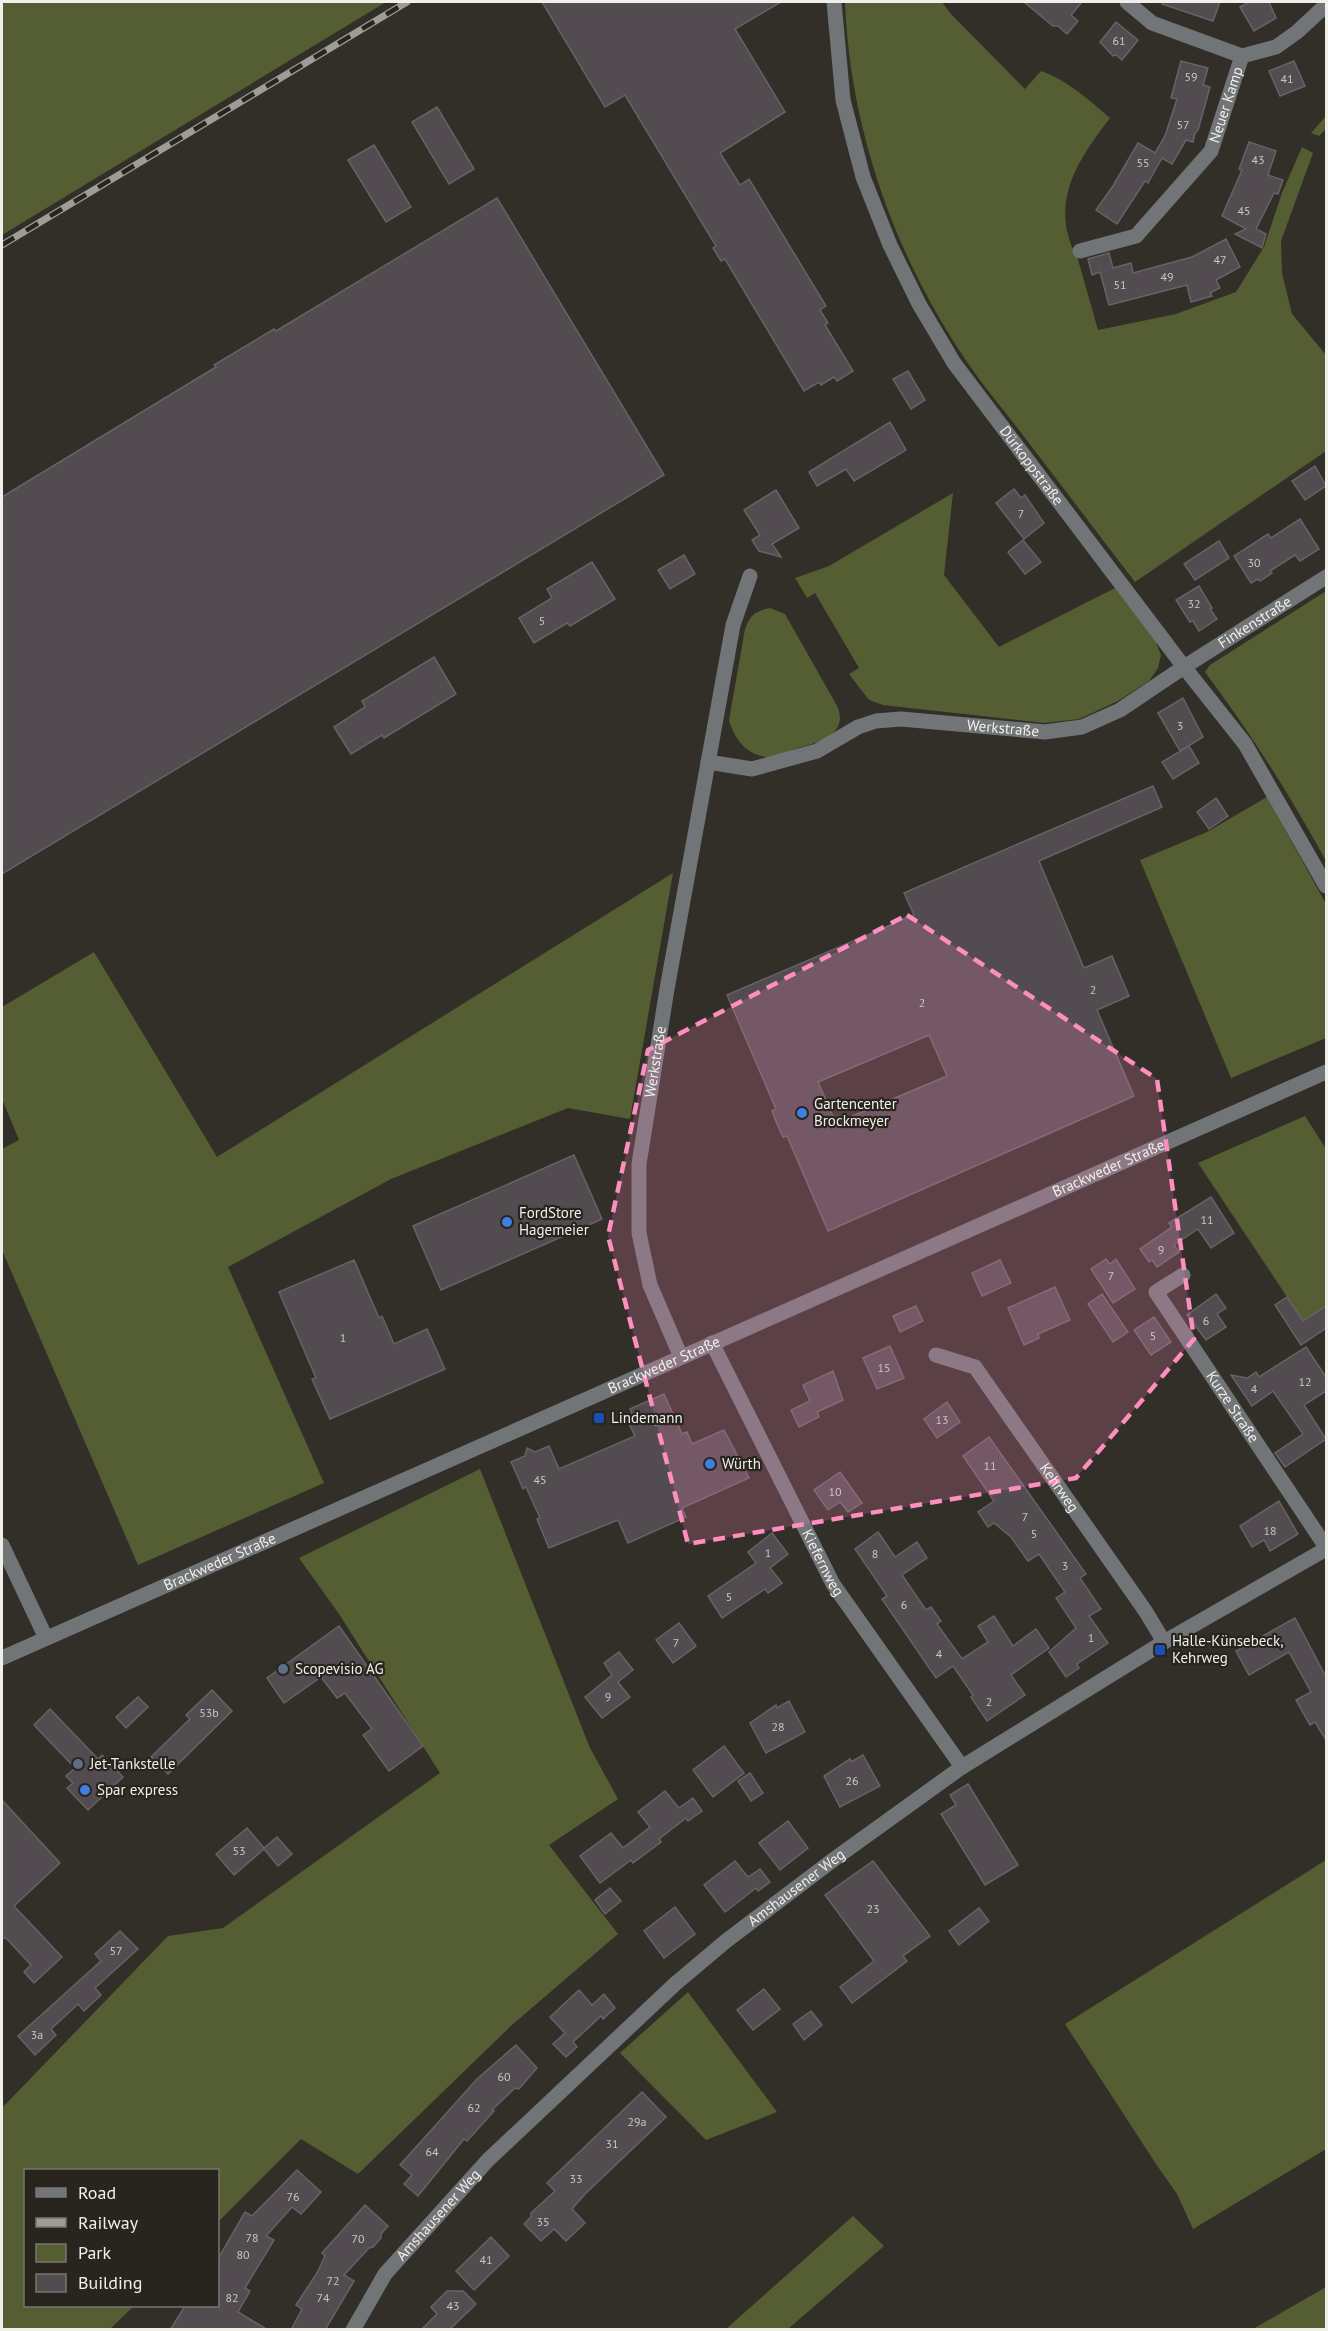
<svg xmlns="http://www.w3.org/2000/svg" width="1328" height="2331" viewBox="0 0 1328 2331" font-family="'PT Sans',sans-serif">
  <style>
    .green { fill: #555e32 }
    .building { fill: #524b50; stroke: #686166; stroke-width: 1.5; fill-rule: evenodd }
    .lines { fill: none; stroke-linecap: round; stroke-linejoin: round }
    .minor { stroke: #717577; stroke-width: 15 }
    .rail-casing { stroke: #9e9c96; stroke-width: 7 }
    .rail { stroke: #28251f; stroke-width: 4.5; stroke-dasharray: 14; stroke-linecap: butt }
    .marked { fill: #fd8ebf; fill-opacity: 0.2; stroke: #fd8ebf; stroke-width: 4.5; stroke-dasharray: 12 8; stroke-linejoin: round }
    .shop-dot { fill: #3f7fe0; stroke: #28251f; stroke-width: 2 }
    .transit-dot { fill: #1a4fb4; stroke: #28251f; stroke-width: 2 }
    .service-dot { fill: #5c6f8a; stroke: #28251f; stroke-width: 2 }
    .labels { text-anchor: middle; stroke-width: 4.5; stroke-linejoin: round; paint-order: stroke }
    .number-label { font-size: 12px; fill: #c8c6c4 }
    .street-label { font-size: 15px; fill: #f0efea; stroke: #28251f }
    .poi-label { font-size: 15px; fill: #f0efea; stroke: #28251f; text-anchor: start }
  </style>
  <rect width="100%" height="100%" fill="#322f28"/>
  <g class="green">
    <polygon points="4,2 386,2 2,235 2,8"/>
    <path d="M845 2H942L950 13 1025 89 1041 71C1067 80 1089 100 1110 118 1085 151 1058 187 1067 231 1070 241 1071 248 1077 256L1098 330 1176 314 1236 292 1264 247 1282 193 1302 147 1313 153 1281 241 1282 273 1292 314 1326 355V451L1135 582C1097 533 1060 483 1022 434 1004 410 984 387 967 362 895 256 850 130 845 2Z"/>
    <polygon points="1326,116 1326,129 1319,136 1311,133"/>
    <polygon points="953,493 944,575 999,647 1115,588 1155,640 1161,655 1158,668 1149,681 1118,701 1079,719 1044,723 883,705 869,700 849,674 859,668 815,593 807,598 795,578 829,566"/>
    <path d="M1326 591V861C1289 793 1251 734 1205 672L1210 665Z"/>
    <path d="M770 608 785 614 836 704C851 733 820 742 798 748 789 751 776 757 767 757 746 755 734 738 729 720L745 629C750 615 755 611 770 608Z"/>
    <polygon points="1267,797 1326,904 1326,1038 1231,1078 1140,860 1207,832"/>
    <polygon points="673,873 630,1119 568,1108 391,1179 228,1267 324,1483 138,1565 2,1250 2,1149 19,1140 2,1099 2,1007 94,952 217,1157"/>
    <polygon points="1305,1116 1326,1149 1326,1328 1313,1336 1198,1163"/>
    <polygon points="480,1469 590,1748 618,1799 549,1845 618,1934 512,2025 358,2174 301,2139 218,2222 218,2170 26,2170 26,2306 134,2306 110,2329 2,2330 2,2108 168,1936 223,1928 440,1773 339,1614 299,1558"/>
    <polygon points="1326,1860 1326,2149 1193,2229 1177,2194 1156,2164 1065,2024"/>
    <polygon points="688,1992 777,2112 706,2140 620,2053"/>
    <polygon points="853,2216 884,2246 788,2329 726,2329"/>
    <polygon points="1326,2287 1326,2329 1253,2329"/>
  </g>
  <g class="building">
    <polygon points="542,2 781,2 735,29 785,112 720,153 740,185 749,179 826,306 820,310 828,323 825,325 853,371 837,381 834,377 821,385 819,382 804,391 725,259 721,261 713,248 716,246 625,95 605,107"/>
    <polygon points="1024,2 1082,2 1071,15 1078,21 1067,34 1058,26 1053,26"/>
    <polygon points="1162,2 1220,2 1213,21 1162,4"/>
    <polygon points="1249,2 1269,2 1276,18 1254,31 1240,7"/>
    <polygon points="1116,22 1138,40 1122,60 1116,55 1113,56 1100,42"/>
    <polygon points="1181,61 1208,68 1203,85 1210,87 1198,130 1195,133 1193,142 1186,140 1172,164 1162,158 1148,183 1145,181 1117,224 1096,210 1113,186 1138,143 1155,153 1165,136 1177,99 1171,98"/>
    <polygon points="1294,61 1305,86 1280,96 1269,71"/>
    <polygon points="437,107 474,169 449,184 412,122"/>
    <polygon points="1249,142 1276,151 1268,175 1283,180 1278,194 1274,193 1256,229 1266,234 1262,248 1235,234 1246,229 1222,216 1242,170 1239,169"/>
    <polygon points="374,145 411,207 386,222 348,160"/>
    <polygon points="497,198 664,475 2,874 2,497 216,367 214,365 274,329 276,331"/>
    <polygon points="1226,239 1240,267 1216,280 1220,288 1210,293 1212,296 1191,302 1187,285 1109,305 1100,272 1092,275 1088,259 1109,253 1113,268 1131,263 1133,273 1192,257"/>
    <polygon points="908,371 925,400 911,409 893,379"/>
    <polygon points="890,422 906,450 854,481 846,469 817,486 809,472"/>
    <polygon points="1315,466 1326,486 1305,500 1292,481"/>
    <polygon points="1014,489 1021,498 1025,495 1044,523 1024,539 996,503"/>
    <polygon points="776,490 799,528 772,544 781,557 759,551 752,540 760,535 744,510"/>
    <polygon points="1300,519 1319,549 1300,561 1295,555 1270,571 1272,573 1260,581 1258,579 1251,583 1234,556 1268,534 1271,538"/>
    <polygon points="1023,540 1041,562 1025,574 1008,552"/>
    <polygon points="1219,541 1229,558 1195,580 1184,564"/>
    <polygon points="684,555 695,574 670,589 658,570"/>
    <polygon points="592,562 615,599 570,626 567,623 534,643 519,618 552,598 547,589"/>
    <polygon points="1199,586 1212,608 1210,609 1217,619 1199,631 1193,621 1190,622 1176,600"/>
    <polygon points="434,657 456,694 384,738 382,735 351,754 334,727 365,707 362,701"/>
    <polygon points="1183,698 1203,737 1180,751 1158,713"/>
    <polygon points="1189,746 1199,763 1173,779 1162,762"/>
    <path d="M1153 786 1162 807 1039 861 1084 968 1112 956 1129 996 1097 1010 1134 1096 828 1231 787 1136 783 1137 777 1124 772 1111 776 1109 727 995 914 915 904 893ZM929 1035 947 1076 836 1123 818 1082Z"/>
    <polygon points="1216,798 1228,816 1209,829 1197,812"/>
    <polygon points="574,1155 602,1219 441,1290 413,1226"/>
    <polygon points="1211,1197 1234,1233 1211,1248 1198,1229 1174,1245 1179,1252 1157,1267 1152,1260 1149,1262 1140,1249 1172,1227 1169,1223"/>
    <polygon points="1106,1259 1110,1264 1116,1259 1135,1289 1113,1303 1091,1269"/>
    <polygon points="354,1260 379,1318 382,1316 394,1344 427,1329 445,1369 330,1419 312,1379 316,1378 279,1292"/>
    <polygon points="1000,1260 1011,1283 982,1296 972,1273"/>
    <polygon points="1055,1287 1070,1320 1038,1334 1039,1338 1024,1345 1008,1308"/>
    <polygon points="1102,1294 1128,1332 1113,1342 1088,1304"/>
    <polygon points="1216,1294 1226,1308 1217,1314 1226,1327 1206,1340 1187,1315"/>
    <polygon points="1287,1297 1303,1321 1326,1306 1326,1328 1301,1345 1275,1305"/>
    <polygon points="916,1306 923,1321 900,1332 893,1316"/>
    <polygon points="1154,1317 1171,1342 1151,1355 1134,1330"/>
    <polygon points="890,1346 904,1378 877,1389 863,1358"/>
    <polygon points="1306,1347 1326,1377 1326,1391 1304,1405 1326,1439 1285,1467 1275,1453 1303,1434 1273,1391 1252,1406 1231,1375 1247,1378 1256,1372 1259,1377"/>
    <polygon points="833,1371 843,1400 817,1412 819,1417 799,1427 791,1410 810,1401 803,1385"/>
    <polygon points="664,1394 682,1434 687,1432 692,1444 724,1430 749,1478 682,1508 686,1517 628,1543 618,1520 549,1548 537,1519 540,1518 526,1487 523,1489 511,1462 525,1456 527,1448 535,1452 549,1446 559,1469 635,1436 629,1424 635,1421 630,1409"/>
    <polygon points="947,1402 960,1422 937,1438 924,1419"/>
    <polygon points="989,1437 1086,1574 1080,1578 1101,1609 1089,1616 1108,1643 1077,1664 1079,1668 1066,1677 1049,1652 1076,1628 1056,1598 1065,1592 1039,1554 1028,1561 1011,1537 994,1523 988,1527 978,1512 994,1501 963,1456"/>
    <polygon points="840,1472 862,1503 848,1512 840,1502 828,1510 814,1490"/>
    <polygon points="1279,1501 1298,1534 1270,1551 1264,1540 1252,1547 1240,1526"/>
    <polygon points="878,1532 895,1557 917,1542 927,1558 902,1575 926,1610 931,1607 941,1621 937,1624 962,1659 988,1642 978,1626 994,1616 1013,1646 1036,1629 1049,1648 1011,1675 1025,1695 987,1721 971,1697 973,1695 953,1666 936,1678 882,1599 887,1596 855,1549"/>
    <polygon points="772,1533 788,1554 770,1568 782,1583 768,1593 765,1589 722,1618 708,1596 756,1563 748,1552"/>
    <polygon points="1295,1618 1326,1677 1326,1740 1315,1722 1310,1725 1296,1700 1311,1692 1289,1652 1249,1675 1236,1651"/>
    <polygon points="679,1623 696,1646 673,1663 656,1640"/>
    <polygon points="339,1626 423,1746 389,1771 363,1735 372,1729 345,1693 337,1698 321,1677 284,1703 267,1678"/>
    <polygon points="619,1652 633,1670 618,1682 630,1697 602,1718 585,1697 612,1675 604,1663"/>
    <polygon points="212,1690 232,1711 168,1774 151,1757 190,1719 186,1715"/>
    <polygon points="138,1697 148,1707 126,1728 116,1717"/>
    <polygon points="789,1701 805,1732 766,1753 750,1723 776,1705 777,1708"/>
    <polygon points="50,1709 98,1759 102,1755 123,1777 88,1810 67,1788 73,1783 66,1776 75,1768 34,1725"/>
    <polygon points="724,1746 744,1773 713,1797 693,1770"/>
    <polygon points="863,1755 880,1786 840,1807 824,1776 850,1759 851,1762"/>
    <polygon points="750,1773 763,1793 751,1801 738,1781"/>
    <polygon points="968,1784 1018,1865 985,1885 941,1814 956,1805 950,1795"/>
    <polygon points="665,1791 679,1808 693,1798 702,1811 688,1821 686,1818 659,1839 661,1842 633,1863 631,1860 600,1883 580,1856 611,1833 623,1848 650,1827 638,1812"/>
    <polygon points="2,1800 60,1863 14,1906 62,1957 34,1983 24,1972 31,1965 6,1938 2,1938"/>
    <polygon points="788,1821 808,1848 780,1870 759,1843"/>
    <polygon points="247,1828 264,1848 277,1837 292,1854 278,1866 264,1849 234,1875 216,1854"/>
    <polygon points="735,1861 748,1877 760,1869 770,1882 758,1891 756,1888 725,1912 704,1885"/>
    <polygon points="873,1861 930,1936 903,1956 907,1961 852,2003 840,1987 874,1961 825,1895"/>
    <polygon points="610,1888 621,1901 605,1914 595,1900"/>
    <polygon points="675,1907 695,1934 664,1958 644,1931"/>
    <polygon points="979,1908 989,1921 959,1945 949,1931"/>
    <polygon points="120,1931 138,1949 95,1988 101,1995 84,2011 78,2004 51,2029 56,2035 35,2055 18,2036 101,1961 95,1954"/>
    <polygon points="764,1989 780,2009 753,2030 737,2010"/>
    <polygon points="579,1990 592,2005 604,1994 615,2008 603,2019 601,2016 573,2042 577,2047 566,2057 553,2044 565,2033 550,2017"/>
    <polygon points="811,2011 822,2025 804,2040 793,2024"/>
    <polygon points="516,2045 537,2068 519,2089 515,2088 492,2110 494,2111 467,2141 464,2139 418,2196 404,2184 412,2175 400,2165 477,2079"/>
    <polygon points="642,2092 666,2117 585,2194 572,2209 585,2223 566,2241 554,2229 541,2241 524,2224 531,2217 531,2213 555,2191 547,2183"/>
    <polygon points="297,2170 321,2192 301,2214 292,2207 266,2236 274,2240 245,2288 250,2291 238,2312 268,2330 170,2330 185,2306 218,2306 218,2259 245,2212 252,2216"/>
    <polygon points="365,2205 388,2226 381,2234 381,2238 373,2247 369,2248 344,2275 354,2281 325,2330 291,2330 302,2309 296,2305 317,2273 325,2256 322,2253"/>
    <polygon points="491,2237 509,2256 474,2290 456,2271"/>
    <polygon points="447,2291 463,2291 476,2304 449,2330 421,2330 437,2314 431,2307"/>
  </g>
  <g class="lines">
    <g class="minor">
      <path id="s1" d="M834 2 843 100 863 177 890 245 919 304 954 363 1184 667 1245 744 1326 886"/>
      <polyline points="1127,2 1152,23 1242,56 1276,47 1297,32 1326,5"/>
      <path id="s2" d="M1080 251 1136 236 1211 151 1242 56"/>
      <path id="s3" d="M708 762 752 769 817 751 858 727 876 721 901 719 1045 732 1082 727 1120 710 1184 667 1326 577"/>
      <path id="s4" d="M1183 1275 1156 1292 1326 1547"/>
      <path id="s5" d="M712 1343 833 1584 962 1767"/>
      <path id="s6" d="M936 1355 975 1367 1146 1612 1164 1642"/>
      <path id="s7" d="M681 1357 650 1285 639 1233V1164L667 989 733 625 750 576"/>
      <polyline points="2,1545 46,1638"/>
      <path id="s8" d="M2 1658 1326 1072"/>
      <path id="s9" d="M353 2330 385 2274 488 2160 675 1984 726 1941 837 1857 962 1767 1164 1642 1326 1549"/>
    </g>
    <defs>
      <polyline id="rail" points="2,245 407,2"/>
    </defs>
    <use href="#rail" class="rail-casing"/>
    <use href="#rail" class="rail"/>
  </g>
  <path class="marked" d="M907 915 1157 1079 1194 1339 1076 1478 688 1544 608 1236 648 1050Z"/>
  <g class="shop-dot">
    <circle cx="802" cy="1113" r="6"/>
    <circle cx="507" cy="1222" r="6"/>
    <circle cx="710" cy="1464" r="6"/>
    <circle cx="85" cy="1790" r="6"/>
  </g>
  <g class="transit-dot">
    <rect x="593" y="1412" width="12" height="12" rx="3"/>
    <rect x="1154" y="1644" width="12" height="12" rx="3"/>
  </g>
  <g class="service-dot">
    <circle cx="283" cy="1669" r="6"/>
    <circle cx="78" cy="1764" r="6"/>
  </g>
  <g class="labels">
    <g class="number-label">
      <text x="1119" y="45">61</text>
      <text x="1191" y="81">59</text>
      <text x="1287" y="83">41</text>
      <text x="1183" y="129">57</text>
      <text x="1258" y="164">43</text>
      <text x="1143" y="167">55</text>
      <text x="1244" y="215">45</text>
      <text x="1220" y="264">47</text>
      <text x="1167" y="281">49</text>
      <text x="1120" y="289">51</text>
      <text x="1021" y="518">7</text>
      <text x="1254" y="567">30</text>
      <text x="1194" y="608">32</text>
      <text x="542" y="625">5</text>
      <text x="1180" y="730">3</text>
      <text x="1093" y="994">2</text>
      <text x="922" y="1007">2</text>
      <text x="1207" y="1224">11</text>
      <text x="1161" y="1254">9</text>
      <text x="1111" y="1280">7</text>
      <text x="1206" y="1325">6</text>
      <text x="1153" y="1340">5</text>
      <text x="343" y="1342">1</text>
      <text x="884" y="1372">15</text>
      <text x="1305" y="1386">12</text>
      <text x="1254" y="1393">4</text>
      <text x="942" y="1424">13</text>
      <text x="990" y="1470">11</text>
      <text x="540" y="1484">45</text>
      <text x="835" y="1496">10</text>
      <text x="1025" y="1521">7</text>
      <text x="1270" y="1535">18</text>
      <text x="1034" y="1538">5</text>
      <text x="768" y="1557">1</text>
      <text x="875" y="1558">8</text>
      <text x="1065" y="1570">3</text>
      <text x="729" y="1601">5</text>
      <text x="904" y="1609">6</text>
      <text x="1091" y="1642">1</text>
      <text x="676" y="1647">7</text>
      <text x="939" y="1658">4</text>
      <text x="608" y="1701">9</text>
      <text x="989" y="1706">2</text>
      <text x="209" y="1717">53b</text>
      <text x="778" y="1731">28</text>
      <text x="852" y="1785">26</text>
      <text x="239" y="1855">53</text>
      <text x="873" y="1913">23</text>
      <text x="116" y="1955">57</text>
      <text x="37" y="2039">3a</text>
      <text x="504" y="2081">60</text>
      <text x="474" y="2112">62</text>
      <text x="637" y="2126">29a</text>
      <text x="612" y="2148">31</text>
      <text x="432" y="2156">64</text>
      <text x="576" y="2183">33</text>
      <text x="293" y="2201">76</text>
      <text x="543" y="2226">35</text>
      <text x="252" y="2242">78</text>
      <text x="358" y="2243">70</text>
      <text x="243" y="2259">80</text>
      <text x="486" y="2264">41</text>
      <text x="333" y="2285">72</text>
      <text x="232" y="2302">82</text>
      <text x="323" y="2302">74</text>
      <text x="453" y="2310">43</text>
    </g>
    <g class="street-label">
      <text dy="5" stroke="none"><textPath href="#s2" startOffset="220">Neuer Kamp</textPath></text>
      <text dy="5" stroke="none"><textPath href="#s1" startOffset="514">Dürkoppstraße</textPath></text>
      <text dy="5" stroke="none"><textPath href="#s3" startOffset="588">Finkenstraße</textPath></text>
      <text dy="5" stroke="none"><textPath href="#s3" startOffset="306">Werkstraße</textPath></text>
      <text dy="5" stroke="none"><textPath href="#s7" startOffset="304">Werkstraße</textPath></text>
      <text dy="5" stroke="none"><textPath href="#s8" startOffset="1210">Brackweder Straße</textPath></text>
      <text dy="5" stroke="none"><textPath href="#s8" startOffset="724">Brackweder Straße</textPath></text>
      <text dy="5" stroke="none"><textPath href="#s4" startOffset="170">Kurze Straße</textPath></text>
      <text dy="5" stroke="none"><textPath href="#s6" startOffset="188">Kehrweg</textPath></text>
      <text dy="5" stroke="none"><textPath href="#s8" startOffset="238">Brackweder Straße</textPath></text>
      <text dy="5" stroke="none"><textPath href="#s5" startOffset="246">Kiefernweg</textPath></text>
      <text dy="5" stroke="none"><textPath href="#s9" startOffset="630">Amshausener Weg</textPath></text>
      <text dy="5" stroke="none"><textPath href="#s9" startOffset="144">Amshausener Weg</textPath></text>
    </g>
    <g class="poi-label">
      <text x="814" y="1109">Gartencenter<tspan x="814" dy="17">Brockmeyer</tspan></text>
      <text x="519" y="1218">FordStore<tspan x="519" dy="17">Hagemeier</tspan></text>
      <text x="611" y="1423">Lindemann</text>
      <text x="722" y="1469">Würth</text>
      <text x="1172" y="1646">Halle-Künsebeck,<tspan x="1172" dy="17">Kehrweg</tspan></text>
      <text x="295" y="1674">Scopevisio AG</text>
      <text x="90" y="1769">Jet-Tankstelle</text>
      <text x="97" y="1795">Spar express</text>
    </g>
  </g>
  <rect width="1328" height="2331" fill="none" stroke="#f0efea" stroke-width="6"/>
  <rect x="24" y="2169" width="195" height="138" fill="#28251f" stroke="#787670" stroke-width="1.5"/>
  <rect x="36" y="2188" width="30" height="9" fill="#717577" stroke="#787670" stroke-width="1.5"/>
  <text x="78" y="2199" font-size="18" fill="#f0efea">Road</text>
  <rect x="36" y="2218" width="30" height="9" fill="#9e9c96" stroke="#787670" stroke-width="1.5"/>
  <text x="78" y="2229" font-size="18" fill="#f0efea">Railway</text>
  <rect x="36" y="2244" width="30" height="18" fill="#555e32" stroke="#787670" stroke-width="1.5"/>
  <text x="78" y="2259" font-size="18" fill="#f0efea">Park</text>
  <rect x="36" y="2274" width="30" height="18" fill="#524b50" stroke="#787670" stroke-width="1.5"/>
  <text x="78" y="2289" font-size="18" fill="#f0efea">Building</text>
</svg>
